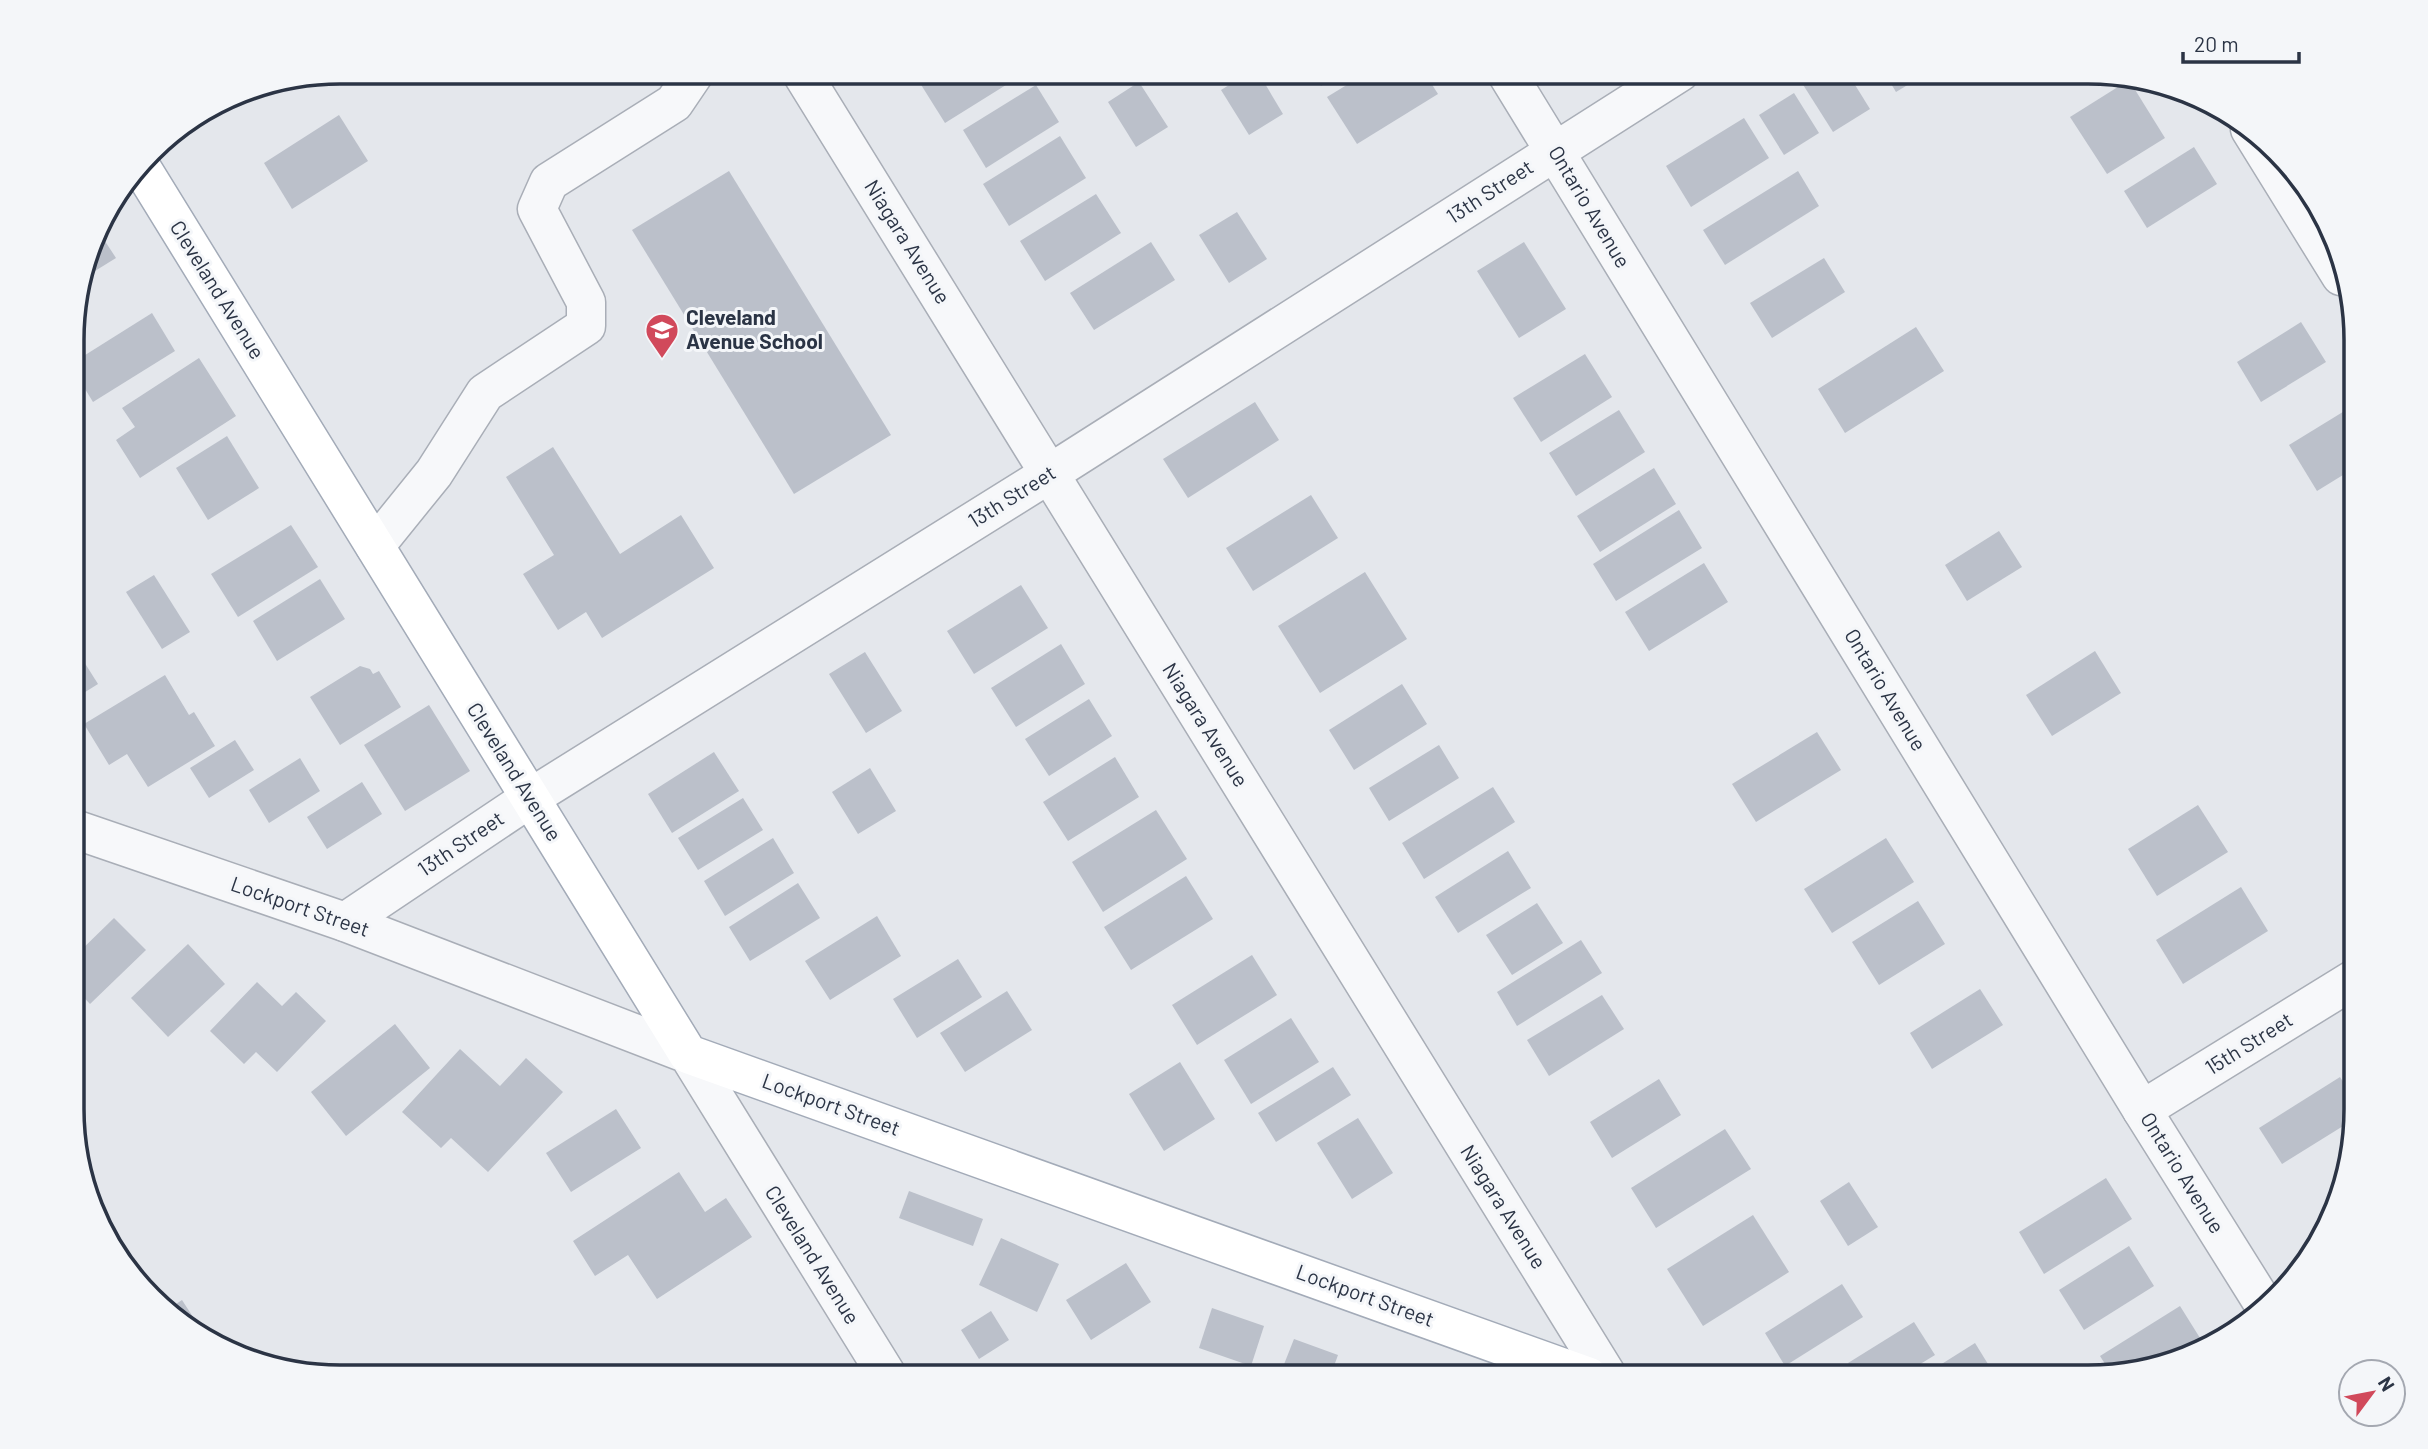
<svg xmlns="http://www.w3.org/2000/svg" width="2428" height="1449" viewBox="0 0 2428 1449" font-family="Barlow,sans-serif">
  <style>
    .building { fill: #bbc0ca }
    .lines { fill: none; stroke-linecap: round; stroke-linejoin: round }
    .minor-casing { stroke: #a9aeb7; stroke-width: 41 }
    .major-casing { stroke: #a3abb8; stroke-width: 41 }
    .minor { stroke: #f7f8fa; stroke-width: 38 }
    .major { stroke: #fff; stroke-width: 38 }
    .labels { text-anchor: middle; stroke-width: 6; stroke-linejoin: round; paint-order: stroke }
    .street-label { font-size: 21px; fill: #2b3445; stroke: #f4f6f9 }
    .poi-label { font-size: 21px; font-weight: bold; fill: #2b3445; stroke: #f4f6f9; text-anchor: start }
    .rim { fill: none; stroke: #2b3445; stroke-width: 3.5 }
  </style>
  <rect width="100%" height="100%" fill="#e4e7ec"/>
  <g class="building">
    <polygon points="913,72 1027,72 945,123"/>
    <polygon points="1250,72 1258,72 1283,114 1249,135 1221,90"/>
    <polygon points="1312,72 1344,72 1321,86"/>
    <polygon points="1368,72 1424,72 1438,94 1357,144 1327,97"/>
    <polygon points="1795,72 1847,72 1870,109 1833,132"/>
    <polygon points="1884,72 1929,72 1896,92"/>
    <polygon points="2024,72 2047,72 2031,82"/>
    <polygon points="2129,80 2165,138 2107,174 2070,117"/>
    <polygon points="1139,82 1168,127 1136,147 1108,102"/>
    <polygon points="1036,85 1059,122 986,168 963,130"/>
    <polygon points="1794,93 1819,133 1784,155 1759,115"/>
    <polygon points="339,115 368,161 292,209 264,163"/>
    <polygon points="1744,118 1769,158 1691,207 1666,166"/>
    <polygon points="1060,136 1086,178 1009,226 983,184"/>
    <polygon points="2194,147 2217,184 2147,228 2124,191"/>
    <polygon points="729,171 891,435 794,494 632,230"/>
    <polygon points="1798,171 1819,206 1725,265 1703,230"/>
    <polygon points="1096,194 1121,233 1045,281 1020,241"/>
    <polygon points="1237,212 1267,259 1229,283 1199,235"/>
    <polygon points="97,229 116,258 82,279"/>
    <polygon points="1151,242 1175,280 1094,330 1070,293"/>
    <polygon points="1524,242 1566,309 1519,338 1477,271"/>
    <polygon points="1824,258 1845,292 1772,338 1750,303"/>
    <polygon points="152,313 175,351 93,402 74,371 74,362"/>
    <polygon points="2301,322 2326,362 2261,402 2237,362"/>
    <polygon points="1916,327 1944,371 1845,433 1818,389"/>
    <polygon points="1585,354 1612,397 1541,442 1513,398"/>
    <polygon points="199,358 236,416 140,478 116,440 135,427 122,408"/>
    <polygon points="1255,402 1279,440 1188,498 1163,459"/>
    <polygon points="2351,407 2356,415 2356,467 2317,491 2289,445"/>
    <polygon points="1619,410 1645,452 1576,496 1549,453"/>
    <polygon points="227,436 259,488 208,520 176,468"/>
    <polygon points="553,447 620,554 681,515 714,568 602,638 586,612 558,630 523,574 554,555 506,477"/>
    <polygon points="1654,468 1676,504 1600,552 1577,516"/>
    <polygon points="1311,495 1338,538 1253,591 1226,548"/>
    <polygon points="1679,510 1702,548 1616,601 1593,564"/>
    <polygon points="291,525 318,567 238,617 211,574"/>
    <polygon points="1999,531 2022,567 1967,601 1945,565"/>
    <polygon points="1704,563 1728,602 1649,651 1625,612"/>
    <polygon points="1365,572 1407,639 1320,693 1278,626"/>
    <polygon points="154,575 190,632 162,649 126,592"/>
    <polygon points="320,579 345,619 277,661 253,621"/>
    <polygon points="1021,585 1048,628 974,674 947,631"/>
    <polygon points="1061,644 1085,684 1016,727 991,688"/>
    <polygon points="74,646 98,684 74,699"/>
    <polygon points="2095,651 2121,693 2052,736 2026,695"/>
    <polygon points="865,652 902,711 866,733 829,674"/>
    <polygon points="360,666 370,669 373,674 379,671 401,707 340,745 310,697"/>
    <polygon points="165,675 189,715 194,712 215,746 148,787 127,754 109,765 84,724"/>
    <polygon points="1402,684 1427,724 1354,770 1329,730"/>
    <polygon points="1089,699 1112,736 1049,776 1025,739"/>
    <polygon points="429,705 470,771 405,811 364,745"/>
    <polygon points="1817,732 1841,770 1756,822 1732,784"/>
    <polygon points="235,740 254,770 209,798 190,768"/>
    <polygon points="1439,745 1459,778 1389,821 1369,788"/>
    <polygon points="714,752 739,791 672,833 648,794"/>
    <polygon points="1115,757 1139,797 1068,841 1043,802"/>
    <polygon points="300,758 320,791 269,823 249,790"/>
    <polygon points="870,768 896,811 858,834 832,792"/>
    <polygon points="362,782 382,814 327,849 307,817"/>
    <polygon points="1493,787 1515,822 1424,879 1402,843"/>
    <polygon points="743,798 763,830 698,870 678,838"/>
    <polygon points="2198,805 2228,852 2157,896 2128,849"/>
    <polygon points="1156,810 1187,859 1103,912 1072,862"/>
    <polygon points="773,838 794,873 725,916 704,881"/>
    <polygon points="1886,838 1914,882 1832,933 1804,889"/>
    <polygon points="1508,851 1531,888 1458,933 1435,897"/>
    <polygon points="1186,876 1213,919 1131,970 1104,927"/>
    <polygon points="798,883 820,918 750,961 729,927"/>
    <polygon points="2241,887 2268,931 2183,984 2156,940"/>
    <polygon points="1918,901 1945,944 1879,985 1852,942"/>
    <polygon points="1537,903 1563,943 1512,975 1486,935"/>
    <polygon points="877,916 901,956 830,1000 805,961"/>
    <polygon points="114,918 146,950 90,1004 74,987 74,957"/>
    <polygon points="1581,940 1602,973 1517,1026 1497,992"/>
    <polygon points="188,944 225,984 168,1037 131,998"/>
    <polygon points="1252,955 1277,995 1197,1045 1172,1005"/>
    <polygon points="958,959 982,997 917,1038 893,999"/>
    <polygon points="257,982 282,1006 296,992 326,1021 277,1072 256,1052 244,1064 210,1031"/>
    <polygon points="1980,989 2003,1025 1932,1069 1910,1033"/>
    <polygon points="1007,991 1032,1030 965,1072 940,1033"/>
    <polygon points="1602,995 1624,1029 1549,1076 1527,1040"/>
    <polygon points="1291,1018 1319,1062 1251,1104 1224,1060"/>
    <polygon points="395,1024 430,1068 346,1136 311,1092"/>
    <polygon points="460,1049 500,1086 526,1058 563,1092 488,1172 451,1138 441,1148 402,1112"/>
    <polygon points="1180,1062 1215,1119 1164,1151 1129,1094"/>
    <polygon points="1333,1067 1351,1095 1276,1142 1258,1113"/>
    <polygon points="2340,1077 2356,1102 2356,1118 2282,1164 2259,1128"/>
    <polygon points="1659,1079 1681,1115 1612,1158 1590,1122"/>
    <polygon points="616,1109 641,1148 571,1192 546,1153"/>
    <polygon points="1358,1118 1393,1173 1352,1199 1317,1143"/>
    <polygon points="1725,1129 1751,1169 1656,1228 1631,1188"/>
    <polygon points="679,1172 705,1212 726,1198 752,1237 657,1299 628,1255 595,1276 573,1241"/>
    <polygon points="2106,1178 2132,1219 2044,1274 2019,1232"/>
    <polygon points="1849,1182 1878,1227 1848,1246 1820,1201"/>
    <polygon points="909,1191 983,1219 973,1246 899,1218"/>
    <polygon points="1753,1215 1789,1272 1703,1326 1667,1269"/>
    <polygon points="1001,1238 1059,1264 1037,1312 979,1285"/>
    <polygon points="2129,1246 2154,1286 2084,1330 2059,1290"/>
    <polygon points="1126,1263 1151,1302 1091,1340 1066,1300"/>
    <polygon points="1842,1284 1863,1317 1785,1366 1765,1333"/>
    <polygon points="182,1300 204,1334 200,1336 170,1308"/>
    <polygon points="2180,1306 2205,1346 2112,1375 2100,1356"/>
    <polygon points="1212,1308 1264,1326 1251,1366 1199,1348"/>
    <polygon points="991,1311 1009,1340 979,1359 961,1330"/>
    <polygon points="1914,1322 1935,1355 1899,1377 1857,1377 1848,1363"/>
    <polygon points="1294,1339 1338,1355 1330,1377 1279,1377"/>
    <polygon points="1975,1343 1996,1377 1921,1377"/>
  </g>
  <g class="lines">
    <defs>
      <g id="minor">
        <polyline points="801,72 1608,1377"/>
        <polyline points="1506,72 2142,1110 2266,1308"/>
        <polyline points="2250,129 2341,276"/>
        <polyline points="375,546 434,473 485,393 586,326 586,302 537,209 549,182 674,103 695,72"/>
        <polyline points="74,829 345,922 688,1054 888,1377"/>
        <polyline points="345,922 530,798 1049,474 1680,72"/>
        <polyline points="2142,1110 2356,978"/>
      </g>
      <polyline id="major" points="141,167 688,1054 1589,1377"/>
    </defs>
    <use href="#minor" class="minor-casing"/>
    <use href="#major" class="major-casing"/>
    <use href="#minor" class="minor"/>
    <use href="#major" class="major"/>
  </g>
  <defs>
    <symbol id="school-pin" viewBox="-11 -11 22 30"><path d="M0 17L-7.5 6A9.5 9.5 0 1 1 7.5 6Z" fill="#d1495b" stroke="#f4f6f9"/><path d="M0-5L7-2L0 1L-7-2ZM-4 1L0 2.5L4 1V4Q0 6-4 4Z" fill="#fff"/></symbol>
  </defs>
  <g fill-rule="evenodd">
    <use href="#school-pin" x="643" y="311" width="38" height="52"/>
  </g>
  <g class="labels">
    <g class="street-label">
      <text transform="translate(1490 192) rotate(-33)" y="7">13th Street</text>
      <text transform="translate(1589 207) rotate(59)" y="7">Ontario Avenue</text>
      <text transform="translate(907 242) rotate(58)" y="7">Niagara Avenue</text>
      <text transform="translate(217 290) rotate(58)" y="7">Cleveland Avenue</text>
      <text transform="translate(1012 497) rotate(-32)" y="7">13th Street</text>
      <text transform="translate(1885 690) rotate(59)" y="7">Ontario Avenue</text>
      <text transform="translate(1205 725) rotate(58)" y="7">Niagara Avenue</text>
      <text transform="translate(514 772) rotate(58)" y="7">Cleveland Avenue</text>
      <text transform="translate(461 844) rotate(-34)" y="7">13th Street</text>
      <text transform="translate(300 907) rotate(19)" y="7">Lockport Street</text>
      <text transform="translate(2249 1044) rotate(-32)" y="7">15th Street</text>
      <text transform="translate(831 1105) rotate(20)" y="7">Lockport Street</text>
      <text transform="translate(2182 1173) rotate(58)" y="7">Ontario Avenue</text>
      <text transform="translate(1503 1207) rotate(58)" y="7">Niagara Avenue</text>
      <text transform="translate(812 1255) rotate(58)" y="7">Cleveland Avenue</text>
      <text transform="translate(1365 1296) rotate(20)" y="7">Lockport Street</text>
    </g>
    <g class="poi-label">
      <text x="686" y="325">Cleveland<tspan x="686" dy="24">Avenue School</tspan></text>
    </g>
  </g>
  <path d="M0 0H2428V1449H0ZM340 84H2088A256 256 0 0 1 2344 340V1109A256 256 0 0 1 2088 1365H340A256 256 0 0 1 84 1109V340A256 256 0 0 1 340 84Z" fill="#f4f6f9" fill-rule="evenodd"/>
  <path class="rim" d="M340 84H2088A256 256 0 0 1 2344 340V1109A256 256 0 0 1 2088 1365H340A256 256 0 0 1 84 1109V340A256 256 0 0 1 340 84Z"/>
  <g transform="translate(2372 1393) rotate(58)"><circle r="33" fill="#f4f6f9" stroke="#a4a8b1" stroke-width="2"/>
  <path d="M0-5L12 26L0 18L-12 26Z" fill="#d1495b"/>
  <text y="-10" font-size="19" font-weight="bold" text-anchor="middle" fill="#2b3445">N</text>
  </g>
  <path d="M2183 52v10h116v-10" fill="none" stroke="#2b3445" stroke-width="3.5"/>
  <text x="2194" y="52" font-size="21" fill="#2b3445" stroke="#f4f6f9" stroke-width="5" paint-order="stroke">20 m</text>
</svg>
